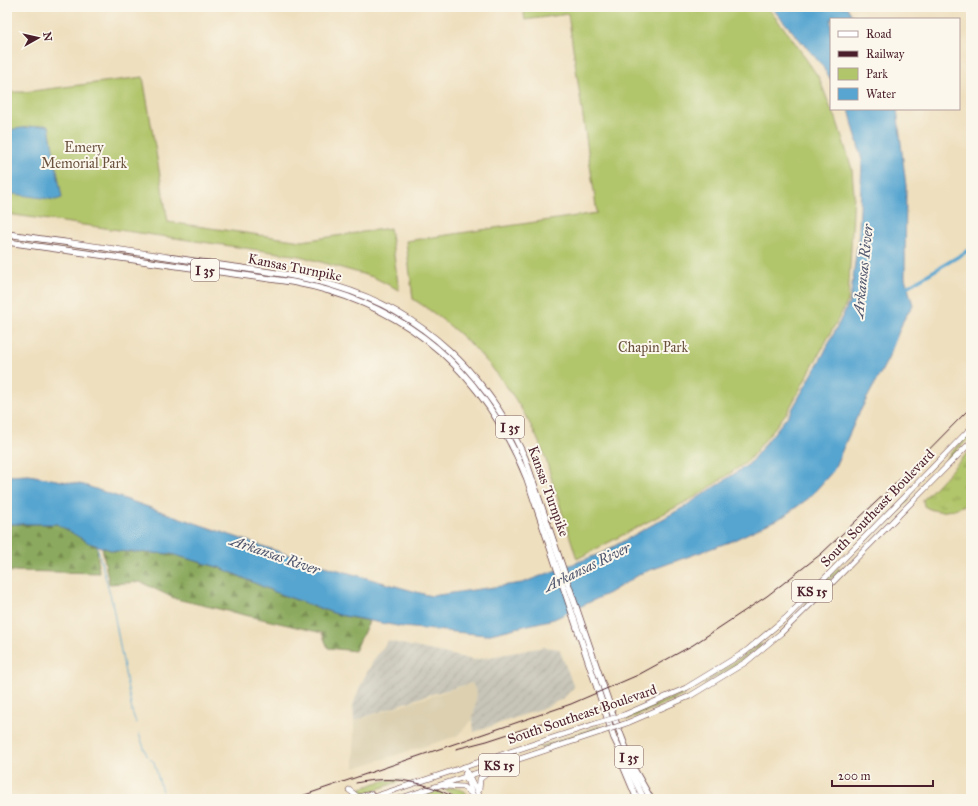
<svg xmlns="http://www.w3.org/2000/svg" width="978" height="806" viewBox="0 0 978 806" font-family="'IM FELL Great Primer',serif">
  <style>
    .built { fill: #dcd0b1 }
    .industrial { fill: url(#industrial-furrows) }
    .grass { fill: url(#grass-tufts); stroke: #7e724a }
    .forest { fill: url(#forest-firs); stroke: #6b6444 }
    .park { fill: #b1c56a; stroke: #7e724a }
    .water { fill: #57a5d0; stroke: #50627e }
    .lines { fill: none; stroke-linecap: round; stroke-linejoin: round }
    .stream { stroke: #57a5d0; stroke-width: 1 }
    .canal { stroke: #57a5d0; stroke-width: 3.5 }
    .primary-casing { stroke: #633c41; stroke-width: 6 }
    .motorway-casing { stroke: #633c41; stroke-width: 7 }
    .primary { stroke: #fff; stroke-width: 5 }
    .motorway { stroke: #fff; stroke-width: 5.5 }
    .rail { stroke: #4a1f2b; stroke-width: 1 }
    .primary-bridge-casing { stroke: #633c41; stroke-width: 6; stroke-linecap: butt }
    .primary-bridge { stroke: #fff; stroke-width: 5 }
    .labels { text-anchor: middle; stroke-width: 4; stroke-linejoin: round; paint-order: stroke }
    .shield { fill: #fbf7ec; stroke: #7f6065; stroke-width: 1 }
    .shield-label { font-size: 13px; font-weight: bold; fill: #4a1f2b }
    .park-label { font-size: 14px; fill: #69513e; stroke: #fbf7ec }
    .street-label { font-size: 14px; fill: #4a1f2b; stroke: #fbf7ec }
    .water-label { font-size: 15px; font-style: italic; fill: #4f556d; stroke: #fbf7ec }
  </style>
  <defs>
    <pattern id="industrial-furrows" width="10" height="10" patternUnits="userSpaceOnUse"><rect width="10" height="10" fill="#c7c5b8"/><path d="M-1 1l2-2M0 10L10 0M9 11l2-2" fill="none" stroke="#aca99e"/></pattern>
    <pattern id="grass-tufts" width="24" height="20" patternUnits="userSpaceOnUse"><rect width="24" height="20" fill="#b1c56a"/><path d="M3 7l-1-3M5 7V3M7 7l1-3M15 17l-1-3M17 17v-4M19 17l1-3" fill="none" stroke="#929f57"/></pattern>
    <pattern id="forest-firs" width="22" height="20" patternUnits="userSpaceOnUse"><rect width="22" height="20" fill="#8caa5e"/><path d="M5 1l3.5 6h-7zM16 11l3.5 6h-7z" fill="#748a4e"/></pattern>
  </defs>
  <rect width="100%" height="100%" fill="#fbf7ec"/>
  <filter id="ink" filterUnits="userSpaceOnUse"><feTurbulence type="fractalNoise" baseFrequency=".025" numOctaves="2"/><feDisplacementMap in="SourceGraphic" scale="8" xChannelSelector="R" yChannelSelector="G"/><feConvolveMatrix kernelMatrix="1 2 1 2 8 2 1 2 1" color-interpolation-filters="sRGB"/></filter>
  <filter id="wash" filterUnits="userSpaceOnUse"><feTurbulence type="fractalNoise" baseFrequency=".012" numOctaves="4" result="noise"/><feDisplacementMap in="SourceGraphic" scale="16" xChannelSelector="R" yChannelSelector="G"/><feGaussianBlur stdDeviation="0.9" result="paint"/><feColorMatrix in="noise" values="0 0 0 0 0 0 0 0 0 0 0 0 0 0 0 0 0 1.4 0 .05"/><feComposite in="paint" operator="in"/></filter>
  <g filter="url(#wash)">
    <rect width="100%" height="100%" fill="#eedfbe"/>
    <polygon class="built" points="472,683 477,693 473,719 457,736 354,768 354,721"/>
    <polygon class="industrial" points="388,641 474,660 544,647 559,649 574,687 564,698 546,707 474,732 473,719 477,693 472,683 425,696 354,721 353,705 362,682 375,658"/>
    <g class="grass">
      <polygon points="971,432 971,436 945,462 948,456"/>
      <path d="M971 449V459L968 460 971 502C955 510 940 516 924 506L923 500Z"/>
      <polygon points="908,499 909,501 877,530 886,519"/>
      <polygon points="838,568 840,569 839,571 806,604 805,602"/>
      <polygon points="760,644 762,644 759,647 725,672 703,684"/>
      <polygon points="683,693 684,695 627,720 626,717"/>
      <polygon points="600,726 601,728 542,748 540,747"/>
      <polygon points="388,780 404,780 360,795 355,791 375,783"/>
      <polygon points="448,788 459,788 474,799 461,799 443,789"/>
      <polygon points="436,790 451,799 408,799"/>
    </g>
    <g class="forest">
      <polygon points="7,524 58,524 97,546 99,573 13,571 7,573"/>
      <polygon points="102,547 114,551 171,554 221,568 277,593 339,615 369,621 355,651 328,648 322,633 176,599 140,582 109,584"/>
    </g>
    <g class="park">
      <path d="M523 7H767L791 37 819 78 831 109 836 118 852 169 854 194 848 301 788 411 748 461 697 496 577 559C569 534 561 509 553 484 549 472 547 460 542 449 515 386 470 335 413 299L406 241 597 213 568 14 525 20Z"/>
      <polygon points="143,77 168,222 302,241 390,228 399,290 373,277 300,256 7,214 7,92 24,92"/>
    </g>
    <g class="water">
      <polygon points="771,7 847,7 854,19 831,19 831,80 821,64"/>
      <polygon points="849,109 897,109 906,186 905,278 913,305 903,321 888,359 857,417 833,471 809,498 784,516 732,541 642,573 609,593 554,619 486,635 403,627 339,615 277,593 221,568 171,554 114,551 89,543 57,524 7,524 7,476 29,475 84,485 306,561 431,596 522,583 602,553 684,507 749,464 790,413 823,355 850,301 859,232 862,161"/>
      <polygon points="44,125 49,126 62,198 56,200 7,193 7,130"/>
    </g>
    <g class="lines">
      <g class="stream">
        <polyline points="97,546 112,602 132,711 136,723"/>
        <polyline points="139,734 147,756"/>
        <polyline points="150,759 154,762 164,799"/>
      </g>
      <polyline class="canal" points="905,288 971,249"/>
    </g>
  </g>
  <g filter="url(#ink)">
    <g class="lines">
      <defs>
        <g id="primary">
          <polyline points="624,715 686,688 745,652 787,617 971,428"/>
          <polyline points="627,723 690,696 746,662 781,633 823,592 971,442"/>
          <polyline points="464,767 481,799"/>
          <polyline points="465,774 472,794 476,799"/>
          <polyline points="445,786 463,787 472,794"/>
          <polyline points="349,790 358,797 371,794"/>
          <polyline points="479,790 480,779 491,770"/>
          <polyline points="367,799 598,723"/>
          <polyline points="398,799 601,732"/>
        </g>
        <g id="motorway">
          <path d="M7 234C76 244 145 253 213 264 254 270 296 274 335 286 424 312 487 375 525 458L612 712 634 769 651 799"/>
          <path d="M7 242 292 282C407 303 484 372 527 479L614 738 644 799"/>
          <polyline points="621,761 637,799"/>
        </g>
      </defs>
      <use href="#primary" class="primary-casing"/>
      <use href="#motorway" class="motorway-casing"/>
      <use href="#primary" class="primary"/>
      <use href="#motorway" class="motorway"/>
      <g class="rail">
        <polyline points="456,749 487,741 542,723"/>
        <path d="M356 783C392 775 425 781 457 799"/>
        <polyline points="293,799 571,704 638,675 693,645 767,596 821,554 893,486 971,407"/>
      </g>
      <defs>
        <g id="primary-bridge">
          <polyline points="598,723 624,715"/>
          <polyline points="601,732 627,723"/>
        </g>
      </defs>
      <use href="#primary-bridge" class="primary-bridge-casing"/>
      <use href="#primary-bridge" class="primary-bridge"/>
    </g>
  </g>
  <g class="labels">
    <g class="shield">
      <rect x="191" y="259" width="28" height="22" rx="3"/>
      <rect x="496" y="416" width="28" height="22" rx="3"/>
      <rect x="792" y="580" width="40" height="22" rx="3"/>
      <rect x="615" y="746" width="28" height="22" rx="3"/>
      <rect x="479" y="754" width="40" height="22" rx="3"/>
    </g>
    <g class="shield-label">
      <text x="205" y="275">I 35</text>
      <text x="510" y="432">I 35</text>
      <text x="812" y="596">KS 15</text>
      <text x="629" y="762">I 35</text>
      <text x="499" y="770">KS 15</text>
    </g>
    <g class="park-label">
      <text x="84" y="152">Emery<tspan x="84" dy="16">Memorial Park</tspan></text>
      <text x="653" y="352">Chapin Park</text>
    </g>
    <g class="street-label">
      <text transform="translate(295 267) rotate(11)" y="5">Kansas Turnpike</text>
      <text transform="translate(549 491) rotate(70)" y="5">Kansas Turnpike</text>
      <text transform="translate(877 508) rotate(-46)" y="5">South Southeast Boulevard</text>
      <text transform="translate(582 714) rotate(-19)" y="5">South Southeast Boulevard</text>
    </g>
    <g class="water-label">
      <text transform="translate(863 271) rotate(-84)" y="5">Arkansas River</text>
      <text transform="translate(275 555) rotate(19)" y="5">Arkansas River</text>
      <text transform="translate(587 567) rotate(-26)" y="5">Arkansas River</text>
    </g>
  </g>
  <rect width="978" height="806" fill="none" stroke="#fbf7ec" stroke-width="24"/>
  <rect x="830" y="18" width="130" height="92" fill="#fbf7ec" stroke="#b4a19f"/>
  <rect x="838" y="31" width="20" height="6" fill="#ffffff" stroke="#b4a19f"/>
  <text x="866" y="38" font-size="12" fill="#4a1f2b">Road</text>
  <rect x="838" y="51" width="20" height="6" fill="#4a1f2b" stroke="#b4a19f"/>
  <text x="866" y="58" font-size="12" fill="#4a1f2b">Railway</text>
  <rect x="838" y="68" width="20" height="12" fill="#b1c56a" stroke="#b4a19f"/>
  <text x="866" y="78" font-size="12" fill="#4a1f2b">Park</text>
  <rect x="838" y="88" width="20" height="12" fill="#57a5d0" stroke="#b4a19f"/>
  <text x="866" y="98" font-size="12" fill="#4a1f2b">Water</text>
  <g transform="translate(38 38) rotate(82)" stroke="#fbf7ec" stroke-width="3" paint-order="stroke">
  <path d="M0-3L7 15L0 10L-7 15Z" fill="#4a1f2b"/>
  <text y="-6" font-size="11" font-weight="bold" text-anchor="middle" fill="#4a1f2b">N</text>
  </g>
  <path d="M832 780v6h101v-6" fill="none" stroke="#4a1f2b" stroke-width="2"/>
  <text x="838" y="780" font-size="12" fill="#4a1f2b" stroke="#fbf7ec" stroke-width="3" paint-order="stroke">200 m</text>
</svg>
